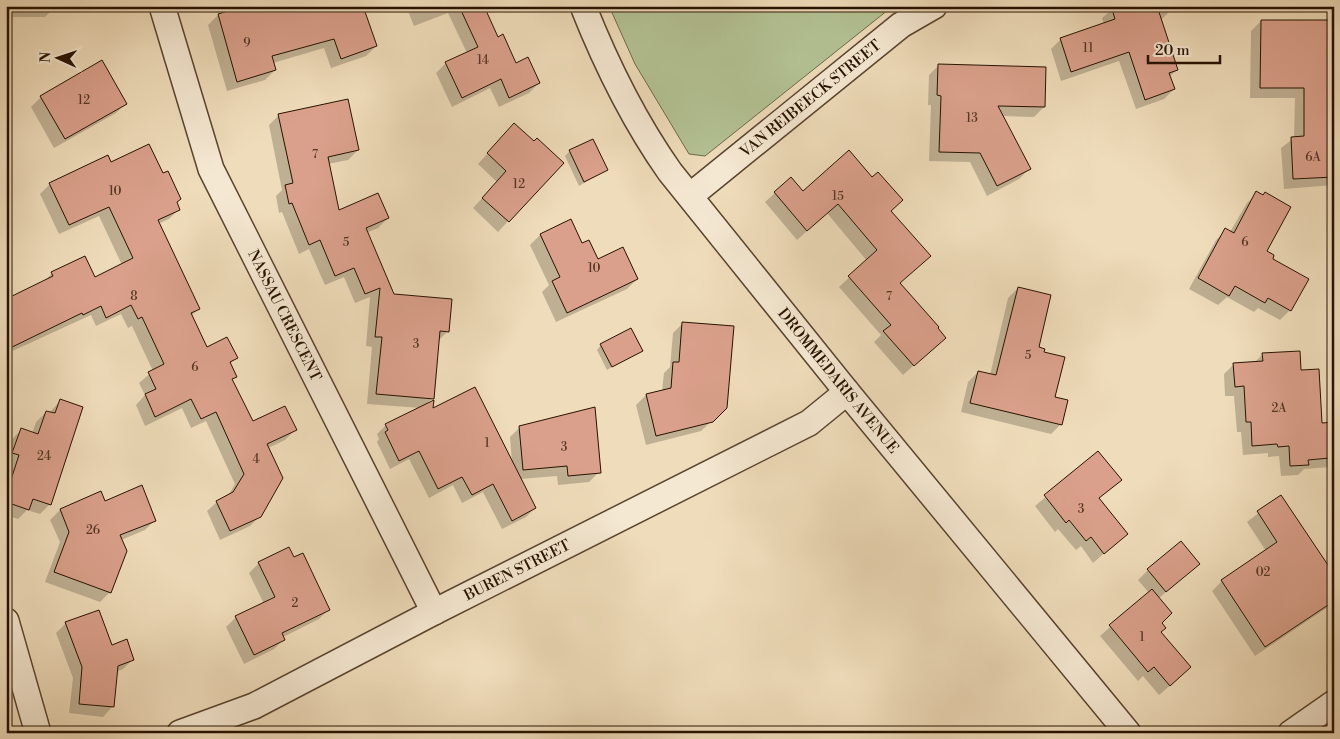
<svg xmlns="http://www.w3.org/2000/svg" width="1340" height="739" viewBox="0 0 1340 739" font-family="'Libre Bodoni',serif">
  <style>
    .green { fill: #b3c294; stroke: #6d6a4a }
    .shadow { fill: #0003 }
    .building { fill: #daa08b; stroke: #271200 }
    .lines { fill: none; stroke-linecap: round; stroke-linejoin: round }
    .minor-casing { stroke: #59442e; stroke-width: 28 }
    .minor { stroke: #f5e8d2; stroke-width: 25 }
    .labels { text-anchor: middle; stroke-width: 5; stroke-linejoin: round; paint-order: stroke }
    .number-label { font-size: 12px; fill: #543623 }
    .street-label { font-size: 15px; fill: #271200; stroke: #f5e8d2 }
  </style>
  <rect width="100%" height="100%" fill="#efdcba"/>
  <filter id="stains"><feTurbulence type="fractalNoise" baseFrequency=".004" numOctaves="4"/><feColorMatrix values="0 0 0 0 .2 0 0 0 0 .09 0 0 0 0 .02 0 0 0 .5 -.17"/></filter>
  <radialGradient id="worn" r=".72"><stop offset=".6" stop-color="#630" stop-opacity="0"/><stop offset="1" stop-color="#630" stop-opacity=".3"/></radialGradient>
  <polygon class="green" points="609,6 893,6 705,156 689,154 635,64"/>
  <g class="shadow">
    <polygon points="6,6 56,6 45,17 6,17"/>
    <polygon points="241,6 362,6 376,46 366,56 331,68 324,48 273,63 275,70 265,80 227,91 208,25 218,15 242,8"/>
    <polygon points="406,6 483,6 497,38 516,64 539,83 529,93 499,107 490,88 452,107 436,73 446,63 467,53 448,13 414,26"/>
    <polygon points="1116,6 1166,6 1168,13 1160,21 1177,70 1169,77 1174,89 1164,99 1136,109 1119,61 1061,81 1051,49 1061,39 1104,24 1102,18"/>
    <polygon points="1261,21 1334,22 1334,185 1284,189 1281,148 1294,138 1295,98 1250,98 1251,31"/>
    <polygon points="939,65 1044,107 1034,117 1002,116 1029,169 1019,179 987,196 970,162 929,161 931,105 928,105 929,75"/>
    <polygon points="41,97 126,103 116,113 54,148 31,107"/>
    <polygon points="279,115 358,150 348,160 328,164 339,212 388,218 378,228 366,233 393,295 448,331 438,341 433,398 425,405 512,463 510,437 520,427 599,472 589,482 558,485 557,476 520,479 535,508 526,517 502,529 483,492 462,503 453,485 429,498 409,459 390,469 377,442 379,439 377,434 386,425 421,408 367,404 372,347 366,346 370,297 355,303 344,277 325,285 309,249 299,254 282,212 279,213 276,196 282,190 269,125"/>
    <polygon points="504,135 534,143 562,163 498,232 473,208 497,182 478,164"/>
    <polygon points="570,151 606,170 579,186 565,156"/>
    <polygon points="111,163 176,203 179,209 169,219 158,224 199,309 191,316 206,348 236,358 230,364 236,376 232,380 253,422 295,430 285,440 268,448 260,516 250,526 220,540 207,511 217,502 228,496 235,484 206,421 191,428 182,408 145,426 136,405 145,395 139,383 153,371 132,326 128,328 121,314 96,326 91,315 6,354 6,323 52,273 94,279 122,265 99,216 59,234 40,194 50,184"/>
    <polygon points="775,193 803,193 890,212 899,283 934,347 903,375 874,342 881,335 839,287 867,261 827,213 797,240 765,202"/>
    <polygon points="1257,193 1266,252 1271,259 1290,310 1280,320 1258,308 1254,312 1227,297 1218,305 1189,289 1216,240 1226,230 1230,232 1247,203"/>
    <polygon points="570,221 582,245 597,260 637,279 627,289 556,322 542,292 549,285 530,245 540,235"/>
    <polygon points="6,239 11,243 6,250"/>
    <polygon points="1018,288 1061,424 1051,434 961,412 968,382 978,372 990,375 1008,298"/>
    <polygon points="683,323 726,407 701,431 646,445 636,405 646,395 662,391 664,373 670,367 673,333"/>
    <polygon points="601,345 641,350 607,370 597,350"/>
    <polygon points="1263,354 1300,371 1321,424 1334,423 1334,463 1330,467 1304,469 1298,475 1281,476 1279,456 1268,457 1268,453 1243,455 1241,432 1237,432 1234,396 1225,396 1224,374 1234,364 1255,362"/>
    <polygon points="60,401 50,504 40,514 27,510 18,519 6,515 6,475 9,465 6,464 6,454 11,440 21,430 32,434 36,422 46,412 49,413"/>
    <polygon points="1098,453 1120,480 1098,499 1126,534 1093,563 1081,546 1076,550 1058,529 1055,532 1035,506"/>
    <polygon points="100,493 104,502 155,520 145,530 121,540 110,592 100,602 45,582 60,542 50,520 60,510"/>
    <polygon points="1280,496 1334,576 1334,603 1255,656 1212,591 1222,581 1266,551 1247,522"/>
    <polygon points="259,563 329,609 319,619 283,637 284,639 274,649 244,664 226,627 236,617 264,604 249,573"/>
    <polygon points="1198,564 1158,599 1160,632 1180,677 1159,695 1143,676 1138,681 1100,636 1149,593 1138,580 1148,570"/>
    <polygon points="66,623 133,659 123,669 116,672 113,706 103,717 69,713 73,678 56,633"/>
  </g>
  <g class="building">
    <polygon points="244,6 363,6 377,46 341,59 334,39 272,56 276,70 237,82 218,14"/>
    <polygon points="459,6 484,6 498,37 503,34 516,63 528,57 540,83 509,98 501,79 462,98 445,62 478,47"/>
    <polygon points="1111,6 1157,6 1178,70 1169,73 1175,89 1145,100 1129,52 1071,72 1060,38 1115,19"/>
    <polygon points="1261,20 1334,20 1334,177 1293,179 1291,137 1304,136 1304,88 1260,88"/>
    <polygon points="102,60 127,104 65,139 40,96"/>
    <polygon points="938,64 1046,67 1045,107 998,106 1031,169 997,186 980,153 939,152 941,96 937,95"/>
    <polygon points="348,99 359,150 328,157 339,210 378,193 389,218 366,228 394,294 452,299 449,332 440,331 434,399 376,394 382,337 375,337 380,288 365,294 354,268 335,276 320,240 309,245 292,203 289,204 285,185 293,183 278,114"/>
    <polygon points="514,123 534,141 537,138 564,163 509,222 482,198 506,171 487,153"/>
    <polygon points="593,139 608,170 584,182 569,150"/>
    <polygon points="149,144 163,173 168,171 181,199 177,202 180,210 158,220 200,309 191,313 207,347 227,337 238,358 230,362 237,377 232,379 253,421 285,406 297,430 267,444 283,478 261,517 230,531 216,501 233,492 244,474 216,412 201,419 191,399 155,417 145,394 156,389 148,372 164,364 142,317 138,319 131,305 106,318 101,306 83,315 82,313 6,350 6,299 53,276 51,272 85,256 95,277 133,258 109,207 69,225 49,183 108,155 111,162"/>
    <polygon points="849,150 872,177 878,172 903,200 891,211 931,256 900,283 939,327 938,328 946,338 914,366 883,331 891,325 848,276 877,250 838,204 807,231 774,192 791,177 803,191"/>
    <polygon points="1256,191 1263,195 1265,192 1291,207 1267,251 1274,255 1273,259 1309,279 1291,311 1268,298 1265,303 1235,286 1229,296 1198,278 1225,228 1234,233"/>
    <polygon points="571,219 582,243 589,240 598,259 623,247 638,279 567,313 552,281 560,277 540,234"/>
    <polygon points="1018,287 1051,295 1039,347 1045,349 1044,352 1065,357 1055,397 1068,400 1062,425 970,403 978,371 996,375"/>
    <polygon points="682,322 734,326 727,408 713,422 656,436 646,394 671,388 673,362 679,362"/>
    <polygon points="631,328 643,351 612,367 600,344"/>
    <polygon points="1300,351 1301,370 1319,369 1322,423 1334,422 1334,450 1330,451 1330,458 1308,460 1309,465 1290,466 1289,446 1278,447 1277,444 1252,446 1251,422 1246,422 1244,386 1235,387 1233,363 1263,361 1262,353"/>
    <polygon points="475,387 536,508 512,521 493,484 472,495 462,477 438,489 419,451 399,461 385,432 388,430 385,424 434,400 433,408"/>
    <polygon points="60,399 83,407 51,505 33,499 29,510 6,502 6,495 19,455 12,453 21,428 38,434 46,411 55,413"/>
    <polygon points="595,407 601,473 568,476 567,466 523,470 519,426"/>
    <polygon points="1098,451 1122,480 1099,498 1128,534 1104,554 1091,537 1086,541 1069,520 1066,523 1044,495"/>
    <polygon points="142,485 156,521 120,535 127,551 111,593 54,572 69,532 60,509 101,491 105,501"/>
    <polygon points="1281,495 1334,574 1334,601 1265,647 1221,580 1277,542 1257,511"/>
    <polygon points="1181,541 1200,564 1166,592 1147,569"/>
    <polygon points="289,547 294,557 303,553 330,610 282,633 285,640 254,655 235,616 275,597 258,562"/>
    <polygon points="1152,589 1172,613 1162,623 1166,628 1161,632 1191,667 1170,686 1154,667 1148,672 1109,625"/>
    <polygon points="99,610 112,645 127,639 134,660 118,666 114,707 79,704 82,667 65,622"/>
  </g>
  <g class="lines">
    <defs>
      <g id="minor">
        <path id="s1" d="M162 6 211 169 434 612"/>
        <path id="s2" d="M583 6C606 64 634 121 670 172L847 392 1128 733"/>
        <path id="s3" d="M690 196 901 25 934 6"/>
        <polyline points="6,621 38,733"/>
        <path id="s4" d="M180 733 254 706 434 612 809 423 847 392"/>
        <polyline points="1291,733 1334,703"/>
      </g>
    </defs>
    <use href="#minor" class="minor-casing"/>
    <use href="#minor" class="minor"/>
  </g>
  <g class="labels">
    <g class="number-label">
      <text x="247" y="47">9</text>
      <text x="1088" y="52">11</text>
      <text x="483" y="64">14</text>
      <text x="84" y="104">12</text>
      <text x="972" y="122">13</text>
      <text x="315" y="158">7</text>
      <text x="1313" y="161">6A</text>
      <text x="519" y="188">12</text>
      <text x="115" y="195">10</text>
      <text x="838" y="200">15</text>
      <text x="346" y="246">5</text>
      <text x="1245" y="246">6</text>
      <text x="594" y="272">10</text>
      <text x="134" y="300">8</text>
      <text x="889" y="300">7</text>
      <text x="416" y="348">3</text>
      <text x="1028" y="359">5</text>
      <text x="195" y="371">6</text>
      <text x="1279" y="412">2A</text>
      <text x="487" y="447">1</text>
      <text x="564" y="451">3</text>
      <text x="44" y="460">24</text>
      <text x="256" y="463">4</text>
      <text x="1081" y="513">3</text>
      <text x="93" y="534">26</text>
      <text x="1263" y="576">02</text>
      <text x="295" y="607">2</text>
      <text x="1142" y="641">1</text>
    </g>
    <g class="street-label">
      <text dy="5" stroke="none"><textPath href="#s3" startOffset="155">VAN REIBEECK STREET</textPath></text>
      <text dy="5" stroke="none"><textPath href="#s1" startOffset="334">NASSAU CRESCENT</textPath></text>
      <text dy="5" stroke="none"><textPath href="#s2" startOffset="456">DROMMEDARIS AVENUE</textPath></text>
      <text dy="5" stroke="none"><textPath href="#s4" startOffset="375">BUREN STREET</textPath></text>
    </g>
  </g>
  <rect width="1340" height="739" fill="none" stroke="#efdcba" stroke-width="25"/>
  <rect x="8" y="8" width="1325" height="724" fill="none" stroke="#271200" stroke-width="2.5"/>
  <rect x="12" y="12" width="1315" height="714" fill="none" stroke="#271200"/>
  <g transform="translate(58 58) rotate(273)" stroke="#f5e8d2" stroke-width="4" paint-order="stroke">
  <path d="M0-4L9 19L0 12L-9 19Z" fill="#271200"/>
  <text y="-8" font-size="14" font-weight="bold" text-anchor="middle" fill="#271200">N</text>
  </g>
  <path d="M1148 55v8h72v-8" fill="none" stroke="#271200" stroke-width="2.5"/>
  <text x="1155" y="55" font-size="15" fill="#271200" stroke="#f5e8d2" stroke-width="4" paint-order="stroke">20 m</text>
  <rect width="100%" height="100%" filter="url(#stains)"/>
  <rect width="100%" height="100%" fill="url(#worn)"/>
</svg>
